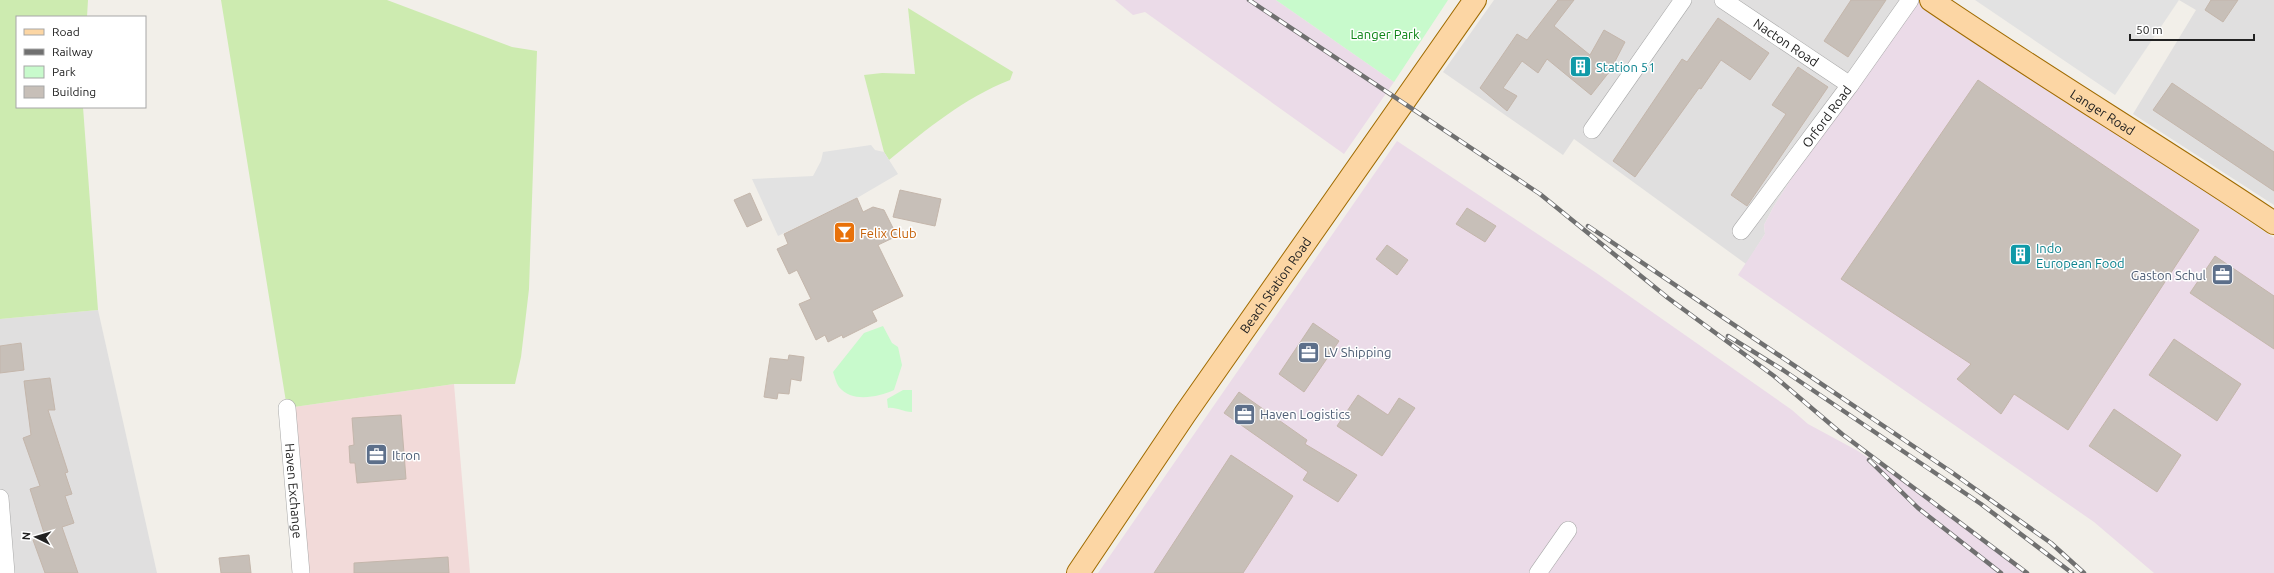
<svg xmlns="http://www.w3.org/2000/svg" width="2274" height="573" viewBox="0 0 2274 573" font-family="Ubuntu,sans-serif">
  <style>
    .residential { fill: #e0dfdf }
    .commercial { fill: #f2dad9 }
    .industrial { fill: #ebdbe8 }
    .grass { fill: #cdebb0 }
    .park { fill: #c8facc }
    .parking { fill: #e2e2e2 }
    .building { fill: #c7bfb8; stroke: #c4b6ab }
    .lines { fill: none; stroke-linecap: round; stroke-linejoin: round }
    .street-casing { stroke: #a9a9a9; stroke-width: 18 }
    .primary-casing { stroke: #a06b00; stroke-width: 24 }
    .street { stroke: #fff; stroke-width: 17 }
    .primary { stroke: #fcd6a4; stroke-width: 22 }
    .rail-casing { stroke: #707070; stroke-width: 4.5 }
    .rail { stroke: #fff; stroke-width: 3; stroke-dasharray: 9; stroke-linecap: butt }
    .labels { text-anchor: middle; stroke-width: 3; stroke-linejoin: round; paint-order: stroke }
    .park-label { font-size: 13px; fill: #0c8416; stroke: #fff }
    .street-label { font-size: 13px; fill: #222; stroke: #fff }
    .culture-label { font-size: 13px; fill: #0d838f; stroke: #fff; text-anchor: start }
    .food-label { font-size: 13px; fill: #c56008; stroke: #fff; text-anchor: start }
    .service-label { font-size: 13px; fill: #4e5e75; stroke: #fff; text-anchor: start }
  </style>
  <rect width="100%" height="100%" fill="#f2efe9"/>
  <g class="residential">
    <polygon points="1494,0 1910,0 1850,85 1774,206 1764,225 1765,234 1746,264 1574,139 1563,155 1443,72"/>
    <polygon points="2179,0 2274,0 2274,205 2133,114 2196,10"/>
    <polygon points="98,310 157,573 0,573 0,319"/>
  </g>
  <polygon class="commercial" points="454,384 470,573 301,573 287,408"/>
  <g class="industrial">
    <polygon points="1115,0 1276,0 1394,82 1344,154 1145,12 1133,15"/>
    <polygon points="1910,0 1931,0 2093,116 2274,238 2274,573 2154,573 2094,522 1738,275 1765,234 1764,225 1774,206 1850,85"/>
    <polygon points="1397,141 1595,272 1792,410 1808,424 1858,451 1921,494 2027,573 1098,573"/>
  </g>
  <g class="grass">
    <polygon points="0,0 88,0 87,17 17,17 17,107 83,107 98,310 0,319"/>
    <polygon points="221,0 387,0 512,47 537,51 529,289 521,357 515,384 454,384 287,408"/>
    <path d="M908 8 1013 72 1010 80C964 98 927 129 889 160L884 152 864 75 882 73 915 74Z"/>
  </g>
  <g class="park">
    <polygon points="1276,0 1448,0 1394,82"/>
    <path d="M883 326 892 343 898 347 902 365 894 390C878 397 852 403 839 387 836 383 835 377 833 372L864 333Z"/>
    <path d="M903 390H912V412C902 412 897 407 888 408L887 399Z"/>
  </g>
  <g class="parking">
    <polygon points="1975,0 2179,0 2115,95"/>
    <polygon points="871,145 875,150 884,152 898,174 857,198 778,236 752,179 813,176 821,161 823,152"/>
  </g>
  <g class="building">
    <polygon points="1558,0 1574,0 1554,26 1590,55 1604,30 1625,42 1610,71 1591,95 1547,59 1538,73 1522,61 1503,88 1517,96 1507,111 1480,88 1517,34 1527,40"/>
    <polygon points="1851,0 1886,0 1848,57 1824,41"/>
    <polygon points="2211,0 2238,0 2223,22 2205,10"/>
    <polygon points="1718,18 1769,53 1750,80 1721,60 1701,89 1699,88 1635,177 1613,161 1682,59 1687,62"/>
    <polygon points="1798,67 1828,87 1747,206 1731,195 1786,114 1772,105"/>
    <polygon points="1978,80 2199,230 2068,430 2014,394 2001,414 1957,379 1971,364 1841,279"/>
    <polygon points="2172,83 2274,152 2274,191 2153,110"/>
    <polygon points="900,190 941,199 935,226 893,217"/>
    <polygon points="750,193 762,220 747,227 734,200"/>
    <polygon points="857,198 863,212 873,207 884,210 897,236 878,245 903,296 872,311 877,321 843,338 842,335 828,342 825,335 816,340 799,304 811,299 797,270 789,274 777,249 788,244 784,234"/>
    <polygon points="1467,208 1496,226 1485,242 1456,224"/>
    <polygon points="1387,245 1408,260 1397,275 1376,259"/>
    <polygon points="2215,256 2274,296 2274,349 2190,293"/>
    <polygon points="1313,323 1339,341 1304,392 1279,374"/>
    <polygon points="2174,339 2241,384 2217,421 2149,375"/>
    <polygon points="21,343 24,370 0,373 0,346"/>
    <polygon points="789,355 804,357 801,381 791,379 789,394 778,393 777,399 764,397 770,358 788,360"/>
    <polygon points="50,378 55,410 48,410 68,472 65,473 72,494 65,496 74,523 62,527 78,573 45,573 33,540 45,536 30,489 40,486 23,438 31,435 24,381"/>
    <polygon points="1239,392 1307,440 1305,444 1357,475 1338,502 1303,480 1308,472 1224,413"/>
    <polygon points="1358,395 1388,415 1399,398 1415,408 1382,456 1337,426"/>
    <polygon points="2114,409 2181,455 2157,492 2089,446"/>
    <polygon points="401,415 406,479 357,483 355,463 350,463 349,446 354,445 352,418"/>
    <polygon points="1231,455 1293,496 1243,573 1154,573"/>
    <polygon points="249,555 251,573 221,573 219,558"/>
    <polygon points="448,557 449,573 354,573 354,563"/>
  </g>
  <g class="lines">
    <defs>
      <g id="street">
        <path id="s1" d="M1723 0 1850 85"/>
        <polyline points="1592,130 1683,0"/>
        <path id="s2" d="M1741 231 1850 85 1910 0"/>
        <path id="s3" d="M287 408 301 573"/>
        <polyline points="0,498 6,573"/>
        <polyline points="1538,573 1568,530"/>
      </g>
      <g id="primary">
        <path id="s4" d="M1931 0C2044 77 2161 147 2274 223"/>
        <path id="s5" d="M1078 573 1185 414 1475 0"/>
      </g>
    </defs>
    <use href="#street" class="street-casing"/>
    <use href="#primary" class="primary-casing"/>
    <use href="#street" class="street"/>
    <use href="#primary" class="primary"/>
    <defs>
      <g id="rail">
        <polyline points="1249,0 1540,194 1668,298 1774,376 1842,434 2027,573"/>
        <polyline points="1588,226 1950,471 2051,543 2084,573"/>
        <polyline points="1728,336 1783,370 1981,504 2072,573"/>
        <polyline points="1869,460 1918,508 2001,573"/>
      </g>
    </defs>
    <use href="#rail" class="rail-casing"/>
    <use href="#rail" class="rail"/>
  </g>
  <defs>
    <symbol id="building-square" viewBox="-11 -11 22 22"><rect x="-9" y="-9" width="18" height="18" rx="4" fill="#0f9aa8" stroke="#fff"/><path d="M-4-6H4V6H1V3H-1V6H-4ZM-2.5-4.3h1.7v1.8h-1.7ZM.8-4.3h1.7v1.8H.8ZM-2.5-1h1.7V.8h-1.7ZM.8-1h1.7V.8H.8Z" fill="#fff"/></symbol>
    <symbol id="bar-square" viewBox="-11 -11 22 22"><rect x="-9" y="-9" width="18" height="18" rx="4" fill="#e8710a" stroke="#fff"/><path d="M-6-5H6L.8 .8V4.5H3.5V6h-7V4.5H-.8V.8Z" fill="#fff"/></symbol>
    <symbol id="office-square" viewBox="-11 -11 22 22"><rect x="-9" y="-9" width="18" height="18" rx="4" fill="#5c6f8a" stroke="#fff"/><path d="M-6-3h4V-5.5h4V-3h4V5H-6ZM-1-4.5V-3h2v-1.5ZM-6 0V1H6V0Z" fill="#fff"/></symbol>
  </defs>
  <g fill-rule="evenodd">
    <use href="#building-square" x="1568" y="54" width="25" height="25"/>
    <use href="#bar-square" x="832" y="220" width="25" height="25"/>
    <use href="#building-square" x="2008" y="242" width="25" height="25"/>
    <use href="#office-square" x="2210" y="262" width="25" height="25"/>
    <use href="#office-square" x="1296" y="340" width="25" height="25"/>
    <use href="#office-square" x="1232" y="402" width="25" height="25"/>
    <use href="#office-square" x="364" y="442" width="25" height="25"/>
  </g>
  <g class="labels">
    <g class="park-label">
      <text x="1385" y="39">Langer Park</text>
    </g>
    <g class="street-label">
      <text dy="5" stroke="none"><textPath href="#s1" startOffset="76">Nacton Road</textPath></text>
      <text dy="5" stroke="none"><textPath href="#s4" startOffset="205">Langer Road</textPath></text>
      <text dy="5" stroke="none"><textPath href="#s2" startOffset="143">Orford Road</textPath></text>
      <text dy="5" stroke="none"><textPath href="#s5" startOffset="349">Beach Station Road</textPath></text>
      <text dy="5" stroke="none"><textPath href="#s3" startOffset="83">Haven Exchange</textPath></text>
    </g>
    <g class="culture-label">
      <text x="1596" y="72">Station 51</text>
      <text x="2036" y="253">Indo<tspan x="2036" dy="15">European Food</tspan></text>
    </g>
    <g class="food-label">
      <text x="860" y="238">Felix Club</text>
    </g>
    <g class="service-label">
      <text x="2206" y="280" text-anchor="end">Gaston Schul</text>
      <text x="1324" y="357">LV Shipping</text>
      <text x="1260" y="419">Haven Logistics</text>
      <text x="392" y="460">Itron</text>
    </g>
  </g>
  <rect x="16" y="16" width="130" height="92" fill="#ffffff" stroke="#a7a7a7"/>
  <rect x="24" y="29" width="20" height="6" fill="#fcd6a4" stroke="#a7a7a7"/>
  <text x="52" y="36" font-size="12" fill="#222222">Road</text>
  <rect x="24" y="49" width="20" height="6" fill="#707070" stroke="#a7a7a7"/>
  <text x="52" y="56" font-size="12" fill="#222222">Railway</text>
  <rect x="24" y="66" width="20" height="12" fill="#c8facc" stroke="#a7a7a7"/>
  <text x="52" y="76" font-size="12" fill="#222222">Park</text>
  <rect x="24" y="86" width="20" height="12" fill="#c7bfb8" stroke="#a7a7a7"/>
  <text x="52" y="96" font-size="12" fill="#222222">Building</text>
  <g transform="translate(36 537) rotate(275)" stroke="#ffffff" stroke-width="3" paint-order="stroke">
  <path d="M0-3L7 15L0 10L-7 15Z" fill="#222222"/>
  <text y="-6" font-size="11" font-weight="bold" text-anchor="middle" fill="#222222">N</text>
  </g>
  <path d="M2130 34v6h124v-6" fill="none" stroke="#222222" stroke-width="2"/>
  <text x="2136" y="34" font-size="12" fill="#222222" stroke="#ffffff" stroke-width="3" paint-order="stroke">50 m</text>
</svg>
